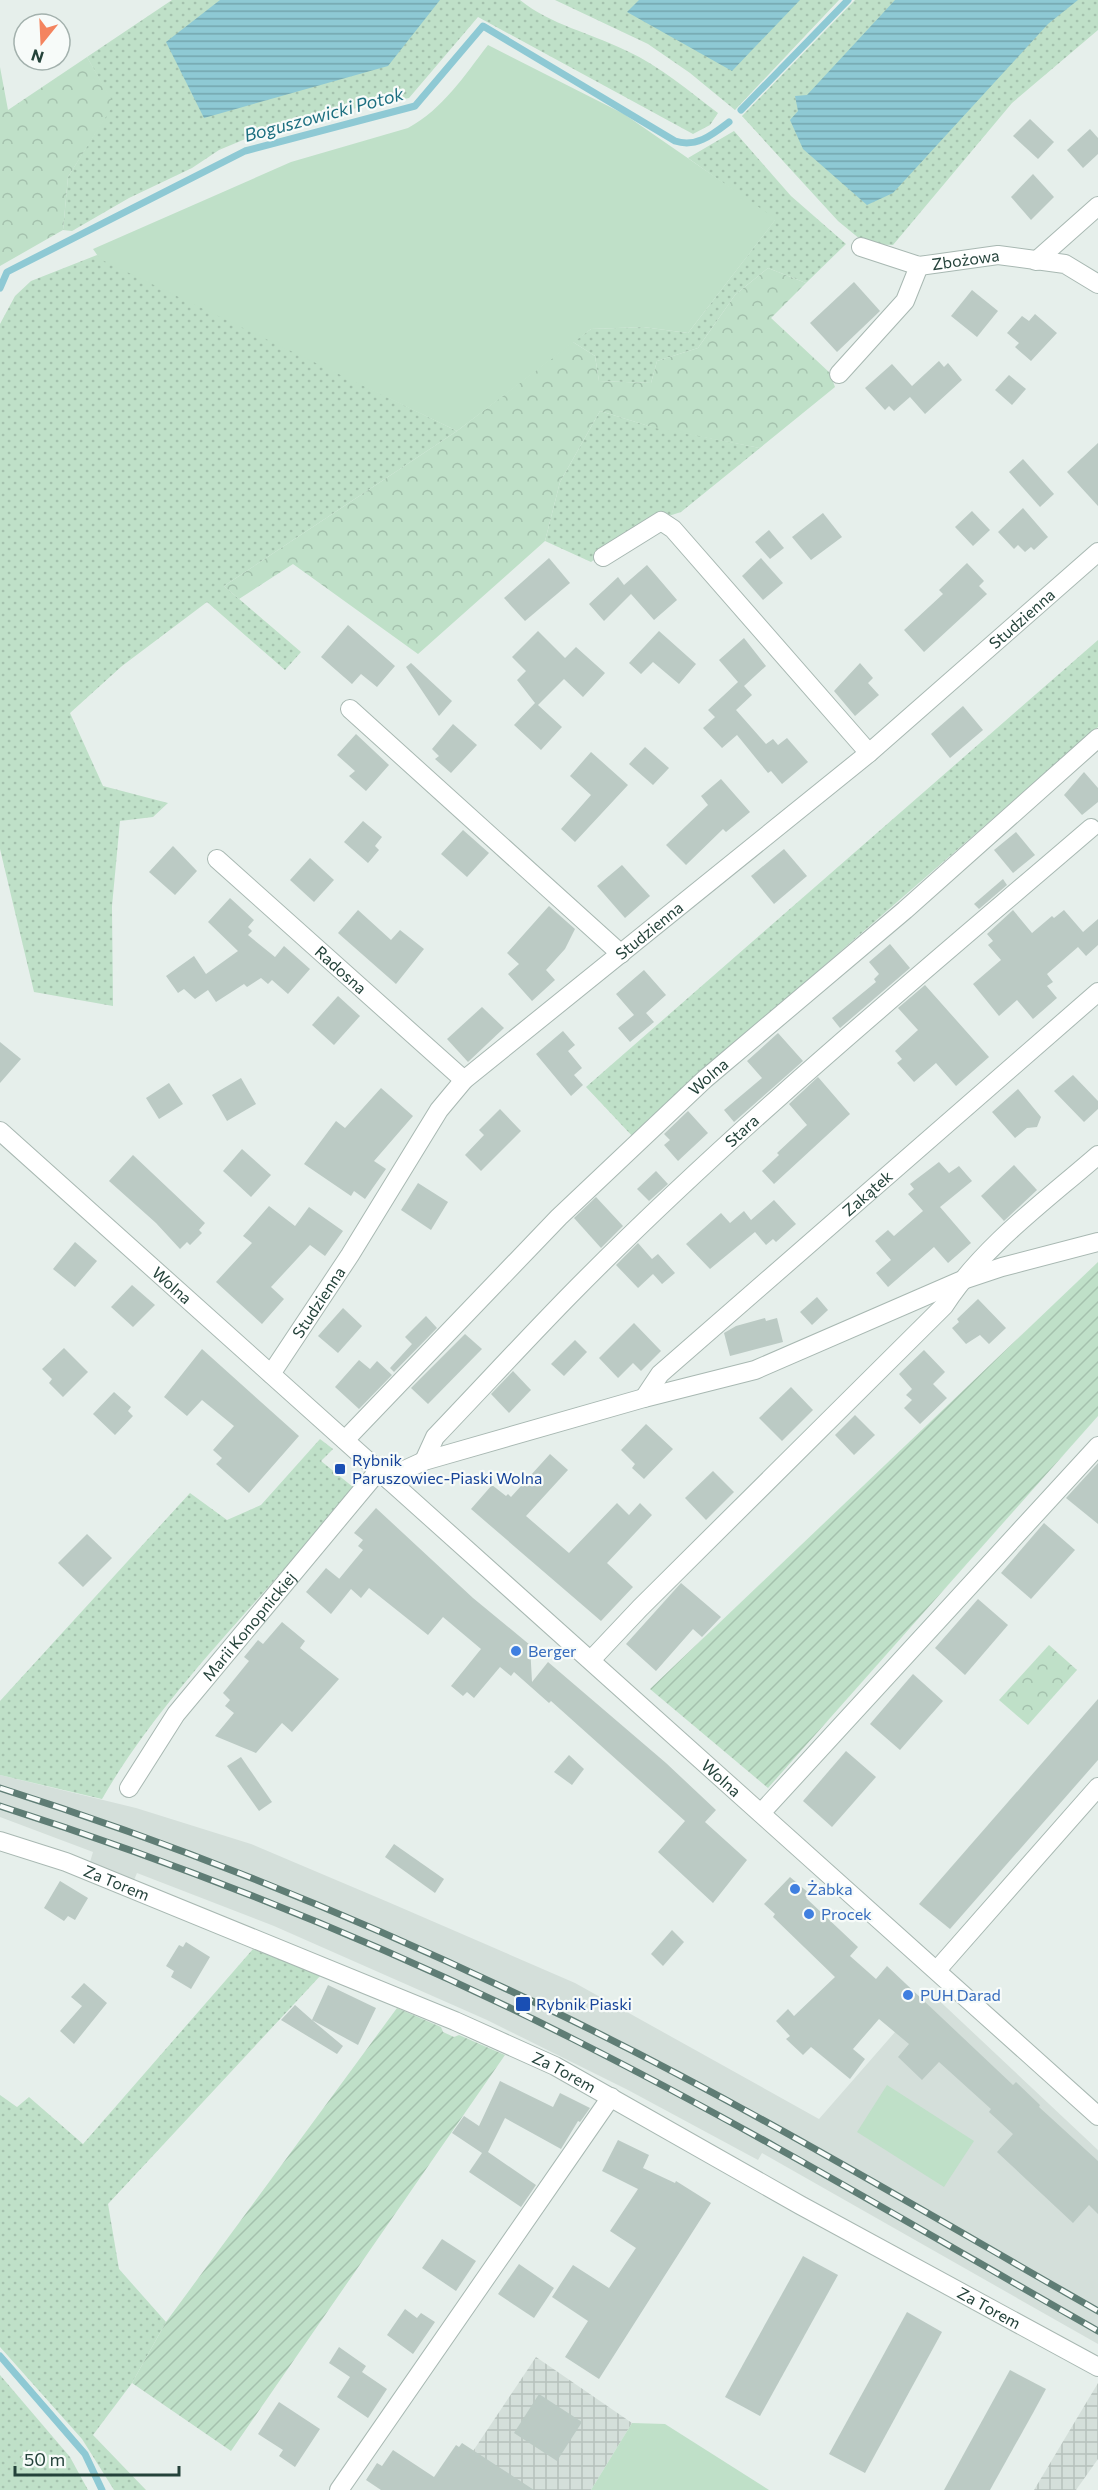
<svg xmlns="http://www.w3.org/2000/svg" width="1098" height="2490" viewBox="0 0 1098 2490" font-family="Commissioner,sans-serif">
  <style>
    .built { fill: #d4dfda }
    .industrial { fill: url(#industrial-grid) }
    .grass { fill: url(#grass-dots) }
    .forest { fill: url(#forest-crowns) }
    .garden { fill: url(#garden-furrows) }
    .pitch { fill: #bfe0c8 }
    .water { fill: url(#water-rules) }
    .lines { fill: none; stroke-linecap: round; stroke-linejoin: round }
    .stream { stroke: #8ec9d4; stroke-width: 7 }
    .building { fill: #bbcac4 }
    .street-casing { stroke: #a8b8b2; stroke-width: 20 }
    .street { stroke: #fff; stroke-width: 18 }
    .rail-casing { stroke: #5f7d75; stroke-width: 7 }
    .rail { stroke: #f7fbf9; stroke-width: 4.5; stroke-dasharray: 14; stroke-linecap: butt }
    .transit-dot { fill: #1a4fb4; stroke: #f7fbf9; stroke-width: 2 }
    .shop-dot { fill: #3f7fe0; stroke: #f7fbf9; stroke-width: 2 }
    .labels { text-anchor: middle; stroke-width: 4.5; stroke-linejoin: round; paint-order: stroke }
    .street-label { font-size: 16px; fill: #24423a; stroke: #f7fbf9 }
    .transit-label { font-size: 16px; fill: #164399; stroke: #f7fbf9; text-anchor: start }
    .shop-label { font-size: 16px; fill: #366cbe; stroke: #f7fbf9; text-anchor: start }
    .water-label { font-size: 18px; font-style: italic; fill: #1c6f80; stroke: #f7fbf9 }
  </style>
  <defs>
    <pattern id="industrial-grid" width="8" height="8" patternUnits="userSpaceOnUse" patternTransform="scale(1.5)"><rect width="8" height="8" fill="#d4dfda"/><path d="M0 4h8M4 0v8" fill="none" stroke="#b6c1bc"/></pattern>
    <pattern id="grass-dots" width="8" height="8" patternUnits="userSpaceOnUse" patternTransform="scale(1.5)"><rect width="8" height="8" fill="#bfe0c8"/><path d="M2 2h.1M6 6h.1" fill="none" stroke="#a4c1ad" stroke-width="1.8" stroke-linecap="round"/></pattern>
    <pattern id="forest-crowns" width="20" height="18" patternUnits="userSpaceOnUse" patternTransform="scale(1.5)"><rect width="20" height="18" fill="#bfe0c8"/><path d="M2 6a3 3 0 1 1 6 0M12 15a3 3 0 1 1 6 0" fill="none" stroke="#a4c1ad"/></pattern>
    <pattern id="garden-furrows" width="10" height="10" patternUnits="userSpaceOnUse" patternTransform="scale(1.5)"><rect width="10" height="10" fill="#bfe0c8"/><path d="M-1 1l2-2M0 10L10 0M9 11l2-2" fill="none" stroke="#a4c1ad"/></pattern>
    <pattern id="water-rules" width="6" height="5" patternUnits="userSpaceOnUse" patternTransform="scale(1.5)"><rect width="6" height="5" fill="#8ec9d4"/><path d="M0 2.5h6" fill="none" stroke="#74a5ad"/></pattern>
  </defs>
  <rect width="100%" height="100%" fill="#e6efeb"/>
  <polygon class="built" points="0,1775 136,1808 251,1844 388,1902 575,1983 819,2119 930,1992 1098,2150 1098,2344 762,2153 758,2160 628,2090 487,2020 274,1926 137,1873 134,1880 90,1862 93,1852 0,1817"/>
  <g class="industrial">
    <polygon points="536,2357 632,2423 591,2490 447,2490"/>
    <polygon points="1098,2383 1098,2459 1076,2490 1034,2490"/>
  </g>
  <g class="grass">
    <path d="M172 0H520C551 25 591 33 627 51 660 66 689 91 718 113L710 125 693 134 478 17 409 98 352 109 255 135 219 150 192 168 129 198 72 231 63 230 68 177 113 104 87 57Z"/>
    <polygon points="555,0 839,0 735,110 690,73 648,44"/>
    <polygon points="855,0 1098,0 1098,30 1012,103 893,245 866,244 838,221 742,116"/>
    <polygon points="734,131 791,196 846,244 806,283 768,268 735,295 698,348 657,361 651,383 599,381 595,356 573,342 591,329 643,327 688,333 775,220 688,158"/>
    <polygon points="97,255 457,431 224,586 301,652 285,670 207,602 122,666 70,713 103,786 168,803 153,817 120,821 112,906 113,1006 34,992 0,849 0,324 15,296 31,281"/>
    <polygon points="600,411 649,426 760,448 681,512 641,525 591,562 545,541 560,482"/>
    <polygon points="1098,640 1098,727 734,1044 635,1139 586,1087"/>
    <path d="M320 1439 333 1449 321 1461 353 1487C273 1590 167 1686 102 1799L0 1775V1701L190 1493 227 1520 261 1505Z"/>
    <polygon points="253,1949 321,1975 108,2204 119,2269 166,2322 132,2383 93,2435 146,2490 114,2490 82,2439 0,2347 0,2095 17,2107 29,2097 83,2144"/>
    <polygon points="0,2375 70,2457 88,2490 0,2490"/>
  </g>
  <g class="forest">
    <polygon points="87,57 114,104 68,177 63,230 0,266 0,67 8,110"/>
    <polygon points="768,268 806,283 771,318 830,373 835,387 760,448 655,428 600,411 560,482 545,541 418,654 293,564 239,599 224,586 457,431 573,342 595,356 599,381 651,383 657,361 698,348 735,295"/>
    <polygon points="1049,1645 1077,1670 1028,1725 999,1700"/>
  </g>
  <g class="garden">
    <polygon points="1098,1262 1098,1416 768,1788 650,1689"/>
    <polygon points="397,2008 441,2027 443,2032 454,2037 459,2035 505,2055 231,2451 132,2383 166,2322"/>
  </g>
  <g class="pitch">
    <path d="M488 45 624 114 776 219 688 333 643 327 591 329 457 431 100 259 93 249 291 162 408 128C443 109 464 76 488 45Z"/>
    <polygon points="887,2085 974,2141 944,2187 857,2132"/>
    <polygon points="632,2423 665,2424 769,2490 591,2490"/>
  </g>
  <g class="water">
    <polygon points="220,0 440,0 388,66 204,118 166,42"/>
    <polygon points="639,0 800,0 732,71 627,12"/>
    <polygon points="895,0 1078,0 1048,24 893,193 867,205 803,149 790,120 798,111 795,96 807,95"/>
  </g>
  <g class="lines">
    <g class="stream">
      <polyline points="741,110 848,0"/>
      <path d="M0 288 7 272 245 151 415 106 483 26 675 141C696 148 712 135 729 122"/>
      <polyline points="0,2356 85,2454 102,2490"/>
    </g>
  </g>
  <g class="building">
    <polygon points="1030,119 1054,142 1038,159 1013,136"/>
    <polygon points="1090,129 1098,138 1098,154 1083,168 1067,150"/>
    <polygon points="1033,174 1054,197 1031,220 1011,197"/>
    <polygon points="854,282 880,311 837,352 810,323"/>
    <polygon points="972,290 998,311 977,337 951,316"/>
    <polygon points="1035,314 1057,333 1031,361 1015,347 1019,343 1007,333 1022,316 1029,321"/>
    <polygon points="939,361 944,367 948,363 962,380 925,414 910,397 894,411 889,406 885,410 865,388 892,364 912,386"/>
    <polygon points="1009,375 1026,389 1012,405 995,390"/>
    <polygon points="1098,443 1098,506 1067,472"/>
    <polygon points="1023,459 1054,494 1040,507 1009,472"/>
    <polygon points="1023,508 1048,537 1034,550 1031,547 1025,552 1018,545 1014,549 998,532"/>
    <polygon points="972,511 990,530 973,546 955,527"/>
    <polygon points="823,513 842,537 811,560 792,537"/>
    <polygon points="769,530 784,548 770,559 755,542"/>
    <polygon points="549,558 570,583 525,621 504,598"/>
    <polygon points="761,558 783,583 763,600 742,576"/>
    <polygon points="967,563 984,581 979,586 987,594 924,652 904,630 943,594 939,590"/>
    <polygon points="647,565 677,600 654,620 631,594 604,621 589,604 618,577 624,585"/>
    <polygon points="348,625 395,666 377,687 361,674 352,684 321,657"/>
    <polygon points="538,631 565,658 576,647 605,673 583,697 564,679 538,705 562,727 541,750 514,725 535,703 517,680 526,671 512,657"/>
    <polygon points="659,631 696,664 679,684 653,662 641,674 629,663"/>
    <polygon points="744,638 766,666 744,686 752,695 736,710 766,744 773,739 778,745 787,738 808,762 782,784 771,771 768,773 737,735 722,748 703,728 715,717 708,710 738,682 719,660"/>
    <polygon points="411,663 452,701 439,716 406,667"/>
    <polygon points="860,663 873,678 868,683 879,695 855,716 834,691"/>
    <polygon points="963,706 983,730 950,758 931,734"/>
    <polygon points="453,724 477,745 451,773 435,759 439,756 432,749"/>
    <polygon points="356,734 389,765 366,791 349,776 355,771 337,755"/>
    <polygon points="645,747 669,768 653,785 629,764"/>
    <polygon points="591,752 628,785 575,842 561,829 591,795 570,776"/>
    <polygon points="1084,772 1098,788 1098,802 1082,815 1064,795"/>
    <polygon points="721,779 750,812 726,832 723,829 686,865 666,845 708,805 701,796"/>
    <polygon points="363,821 382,837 375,846 379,850 368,863 344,842"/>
    <polygon points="463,830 489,853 467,877 441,854"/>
    <polygon points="1016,832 1035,855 1013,873 994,850"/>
    <polygon points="173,846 197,871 175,895 149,872"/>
    <polygon points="784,849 807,876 774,904 751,876"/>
    <polygon points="310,858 334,880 314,902 290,880"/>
    <polygon points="622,865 650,896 625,918 597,886"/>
    <polygon points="1003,879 1007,885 979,909 974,904"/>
    <polygon points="230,898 254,920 248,927 252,931 248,935 275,957 284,946 310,969 288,994 272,980 268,984 261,978 247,987 244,984 216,1002 208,990 195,999 184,989 178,993 166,976 194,956 206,974 238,951 208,922"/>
    <polygon points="549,906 575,929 565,949 546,970 555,980 532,1001 508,974 519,964 507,953"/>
    <polygon points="358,910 391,940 400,930 424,949 396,984 338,933"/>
    <polygon points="1013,910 1032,933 1052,916 1054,918 1064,910 1083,932 1098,919 1098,945 1086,956 1078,947 1047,974 1053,982 1047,986 1057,998 1033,1019 1017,1000 999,1016 973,984 1001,960 988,945 993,941 987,934"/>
    <polygon points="890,944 910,968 840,1028 832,1018 876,982 874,979 879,974 869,962"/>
    <polygon points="644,970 666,995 646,1013 654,1022 630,1042 618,1028 634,1015 616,994"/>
    <polygon points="925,985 989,1057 956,1086 936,1063 914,1082 897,1063 902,1059 895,1051 918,1030 898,1008"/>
    <polygon points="338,996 360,1016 334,1045 312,1025"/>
    <polygon points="482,1007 504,1028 468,1062 447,1039"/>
    <polygon points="563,1031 575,1045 568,1051 582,1068 574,1075 583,1085 571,1096 536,1054"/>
    <polygon points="778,1033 803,1061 734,1122 724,1110 762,1078 747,1061"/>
    <polygon points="0,1042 21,1059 0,1083"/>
    <polygon points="1073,1075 1098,1101 1098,1109 1084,1122 1054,1091"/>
    <polygon points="818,1077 850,1114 774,1184 762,1171 779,1155 777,1153 807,1125 789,1104"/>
    <polygon points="241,1078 256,1104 227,1121 212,1095"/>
    <polygon points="169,1083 183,1104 159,1119 146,1098"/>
    <polygon points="381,1088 413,1116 374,1161 386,1169 365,1199 354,1191 351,1196 304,1164 336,1121 345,1128"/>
    <polygon points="1018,1089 1041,1117 1037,1127 1027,1128 1015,1138 992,1112"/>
    <polygon points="500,1109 521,1131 481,1171 465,1155 484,1135 479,1130"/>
    <polygon points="688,1111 708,1133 678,1161 664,1145 670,1140 664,1134"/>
    <polygon points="242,1149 271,1175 251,1197 223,1171"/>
    <polygon points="133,1155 205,1223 199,1230 202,1233 190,1245 187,1242 180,1249 156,1223 109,1181"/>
    <polygon points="939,1162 949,1173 959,1166 972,1181 940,1207 971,1243 948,1263 934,1247 888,1287 876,1273 891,1260 875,1241 888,1230 894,1236 923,1211 908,1194 914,1189 910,1184"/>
    <polygon points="1014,1165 1037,1190 1004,1221 981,1196"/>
    <polygon points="656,1171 668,1184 649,1201 637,1189"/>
    <polygon points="418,1183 448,1202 431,1230 401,1210"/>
    <polygon points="596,1197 623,1226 601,1248 574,1218"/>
    <polygon points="774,1200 796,1224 776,1242 773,1239 766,1245 755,1232 710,1269 686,1244 721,1213 730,1223 744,1211 751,1220"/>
    <polygon points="269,1206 295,1226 309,1207 343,1231 325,1256 310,1245 271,1287 284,1299 262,1324 216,1282 252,1243 243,1236"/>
    <polygon points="75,1242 97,1261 75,1287 53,1269"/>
    <polygon points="638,1243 652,1259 658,1254 675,1273 662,1284 653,1274 638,1288 616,1265"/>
    <polygon points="132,1285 155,1305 133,1327 111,1307"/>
    <polygon points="817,1297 828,1310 812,1325 800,1312"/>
    <polygon points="978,1299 1006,1328 989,1344 980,1335 966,1344 952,1328 959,1322 957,1319"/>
    <polygon points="343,1308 362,1326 338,1353 318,1336"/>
    <polygon points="426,1316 437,1328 394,1372 390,1368 412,1344 405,1337"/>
    <polygon points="765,1318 766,1321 777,1318 783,1342 730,1356 724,1333 736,1326"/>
    <polygon points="634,1323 661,1351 641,1371 633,1363 618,1378 599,1358"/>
    <polygon points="465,1334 482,1349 428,1404 411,1388"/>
    <polygon points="575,1340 587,1352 564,1376 551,1364"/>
    <polygon points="64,1348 88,1372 63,1397 49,1383 52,1379 42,1369"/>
    <polygon points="202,1349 299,1436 249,1493 216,1464 222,1458 213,1450 234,1426 202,1400 187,1416 164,1397"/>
    <polygon points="924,1350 945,1372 933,1384 947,1398 920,1424 904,1408 912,1400 906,1395 912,1389 899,1374"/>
    <polygon points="359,1360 370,1369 377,1361 392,1375 359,1409 335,1387"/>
    <polygon points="513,1371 531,1390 509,1413 491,1394"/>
    <polygon points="791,1387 813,1410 782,1441 759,1418"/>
    <polygon points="114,1392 131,1407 128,1411 133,1416 115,1435 93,1414"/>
    <polygon points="855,1415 875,1435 854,1455 835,1435"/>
    <polygon points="646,1424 673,1449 644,1479 632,1468 635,1464 621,1450"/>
    <polygon points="550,1454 568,1470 526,1516 569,1553 617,1503 629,1515 640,1503 652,1515 607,1563 633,1587 601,1621 471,1509 492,1485 506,1496 508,1494 511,1497"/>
    <polygon points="1098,1463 1098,1524 1066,1498"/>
    <polygon points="713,1471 734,1492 706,1520 685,1498"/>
    <polygon points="376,1508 473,1598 530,1645 532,1682 548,1662 666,1763 716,1810 705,1822 747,1860 713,1903 658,1852 685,1821 551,1701 549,1703 514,1672 511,1676 500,1667 474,1698 467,1692 463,1696 451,1686 481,1649 443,1617 428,1635 369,1588 361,1598 351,1589 331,1614 306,1592 326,1568 342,1581 339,1579 363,1550 358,1546 363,1540 354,1533"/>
    <polygon points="1044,1523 1075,1550 1031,1599 1001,1573"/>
    <polygon points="87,1534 112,1558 83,1587 58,1563"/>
    <polygon points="681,1583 721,1617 702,1637 693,1629 656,1671 626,1644"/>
    <polygon points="978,1599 1008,1625 965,1675 935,1648"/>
    <polygon points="282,1622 305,1641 300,1648 339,1679 292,1732 282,1723 256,1753 215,1736 234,1713 225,1706 230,1700 223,1693 249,1661 244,1657 258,1640 263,1644"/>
    <polygon points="913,1674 943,1701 900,1750 870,1724"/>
    <polygon points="1098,1699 1098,1760 950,1929 919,1904"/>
    <polygon points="846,1751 876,1777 832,1827 803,1801"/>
    <polygon points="569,1755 584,1769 572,1785 554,1772"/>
    <polygon points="241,1757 272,1802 259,1811 227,1766"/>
    <polygon points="394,1844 444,1879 435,1893 385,1857"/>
    <polygon points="790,1877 810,1894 806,1898 858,1947 850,1956 876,1979 887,1966 1013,2085 1016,2082 1040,2105 1039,2107 1098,2161 1098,2214 1089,2205 1073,2223 997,2152 1013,2134 989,2112 991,2109 939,2062 922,2080 898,2057 909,2044 879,2019 853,2049 865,2059 850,2079 811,2047 803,2055 786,2039 790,2036 776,2021 788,2009 794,2016 835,1977 773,1917 775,1914 764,1904"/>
    <polygon points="60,1881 88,1898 75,1920 68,1916 64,1921 44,1908"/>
    <polygon points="672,1930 684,1942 663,1966 651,1954"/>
    <polygon points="186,1942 210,1957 191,1989 171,1977 174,1971 166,1966 179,1945 183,1947"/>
    <polygon points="84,1983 107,2003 74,2044 60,2031 82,2006 71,1997"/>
    <polygon points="328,1985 376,2008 358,2045 312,2020 343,2046 337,2054 281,2020 295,2005 312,2020"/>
    <polygon points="500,2081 553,2107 560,2093 590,2108 580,2122 578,2121 561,2149 505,2118 488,2152 536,2185 521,2207 469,2172 482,2153 452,2133 464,2116 479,2126"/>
    <polygon points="618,2140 649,2155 643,2168 675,2183 676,2181 711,2203 599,2379 565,2357 588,2321 552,2297 573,2265 609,2288 636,2248 610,2231 638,2189 602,2171"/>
    <polygon points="442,2239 476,2261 456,2291 422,2268"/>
    <polygon points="803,2256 838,2275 760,2416 725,2397"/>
    <polygon points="519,2264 554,2288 534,2318 498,2294"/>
    <polygon points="405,2309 417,2318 421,2313 435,2322 413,2354 387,2335"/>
    <polygon points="907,2312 942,2332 865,2473 829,2454"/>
    <polygon points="339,2347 366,2366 362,2372 387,2389 368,2418 337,2397 350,2377 329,2363"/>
    <polygon points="1010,2370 1046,2389 1033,2413 990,2490 944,2490"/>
    <polygon points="539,2394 582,2422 557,2461 514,2433"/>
    <polygon points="279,2402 320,2429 295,2467 279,2456 283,2450 258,2434"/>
    <polygon points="462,2443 534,2490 381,2490 366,2480 377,2463 382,2466 393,2450 434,2477 456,2445 459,2447"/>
  </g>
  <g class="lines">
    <defs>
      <g id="street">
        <path id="s1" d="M861 247 919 266 998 255 1065 264 1098 284"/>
        <polyline points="1036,261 1098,206"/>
        <polyline points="839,374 905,301 919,266"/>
        <polyline points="603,557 661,521 673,529 869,753"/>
        <polyline points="350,709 621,954"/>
        <path id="s2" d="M217 859 464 1080"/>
        <path id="s3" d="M0 1131 1098 2116"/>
        <path id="s4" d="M271 1374 350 1255 439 1110 464 1080 869 753 1098 552"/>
        <path id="s5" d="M644 1398 660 1374 1098 992"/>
        <path id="s6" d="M345 1440 559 1217 705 1079 905 910 1098 738"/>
        <path id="s7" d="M424 1461 435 1437C480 1390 524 1342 569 1296 733 1129 914 980 1091 828"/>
        <polyline points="389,1480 398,1473 424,1461 644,1398 755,1370 960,1281 1002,1267 1098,1242"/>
        <path d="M591 1660 640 1608 944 1306C983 1246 1044 1202 1098 1155"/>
        <path id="s8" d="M129 1788 176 1714 379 1470"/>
        <polyline points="761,1813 1098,1446"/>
        <path id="s9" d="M0 1841 66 1862 455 2021 555 2066 800 2205 1098 2367"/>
        <polyline points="937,1970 1098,1787"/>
        <polyline points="339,2490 611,2097"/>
      </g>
    </defs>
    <use href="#street" class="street-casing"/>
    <use href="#street" class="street"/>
    <defs>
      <g id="rail">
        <path d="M0 1788C183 1846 361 1919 534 2002 728 2094 912 2205 1098 2311"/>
        <path d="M0 1806C196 1869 389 1946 573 2039 752 2129 924 2232 1098 2331"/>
      </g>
    </defs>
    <use href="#rail" class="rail-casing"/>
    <use href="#rail" class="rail"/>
  </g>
  <g class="transit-dot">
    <rect x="334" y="1463" width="12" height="12" rx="3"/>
    <rect x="515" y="1996" width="16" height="16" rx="3"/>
  </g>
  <g class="shop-dot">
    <circle cx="516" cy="1651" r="6"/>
    <circle cx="795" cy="1889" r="6"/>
    <circle cx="809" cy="1914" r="6"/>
    <circle cx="908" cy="1995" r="6"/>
  </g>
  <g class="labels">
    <g class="street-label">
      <text dy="6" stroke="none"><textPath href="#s1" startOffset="108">Zbożowa</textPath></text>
      <text dy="6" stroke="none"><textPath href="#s4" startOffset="1076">Studzienna</textPath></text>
      <text dy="6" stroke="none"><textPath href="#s4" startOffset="590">Studzienna</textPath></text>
      <text dy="6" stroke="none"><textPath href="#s2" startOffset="166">Radosna</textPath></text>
      <text dy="6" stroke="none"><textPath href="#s6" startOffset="514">Wolna</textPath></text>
      <text dy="6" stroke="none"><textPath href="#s7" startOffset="460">Stara</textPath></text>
      <text dy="6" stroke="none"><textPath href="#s5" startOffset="304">Zakątek</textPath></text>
      <text dy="6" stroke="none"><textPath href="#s3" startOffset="231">Wolna</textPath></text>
      <text dy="6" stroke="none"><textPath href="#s4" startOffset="86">Studzienna</textPath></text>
      <text dy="6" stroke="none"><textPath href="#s8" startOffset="202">Marii Konopnickiej</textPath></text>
      <text dy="6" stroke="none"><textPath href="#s3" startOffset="969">Wolna</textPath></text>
      <text dy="6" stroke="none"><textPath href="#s9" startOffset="124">Za Torem</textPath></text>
      <text dy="6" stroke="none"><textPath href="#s9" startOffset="610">Za Torem</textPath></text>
      <text dy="6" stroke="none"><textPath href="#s9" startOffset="1096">Za Torem</textPath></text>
    </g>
    <g class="transit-label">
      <text x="352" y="1466">Rybnik<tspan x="352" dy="18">Paruszowiec-Piaski Wolna</tspan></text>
      <text x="536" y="2010">Rybnik Piaski</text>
    </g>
    <g class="shop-label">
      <text x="528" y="1657">Berger</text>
      <text x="807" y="1895">Żabka</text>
      <text x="821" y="1920">Procek</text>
      <text x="920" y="2001">PUH Darad</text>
    </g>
    <g class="water-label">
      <text transform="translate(324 115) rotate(-15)" y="6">Boguszowicki Potok</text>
    </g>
  </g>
  <g transform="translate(42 42) rotate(198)"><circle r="28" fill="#f7fbf9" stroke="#a3b1ad" stroke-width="1.5"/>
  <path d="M0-4.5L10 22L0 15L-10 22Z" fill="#f4845f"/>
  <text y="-9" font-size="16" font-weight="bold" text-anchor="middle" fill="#24423a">N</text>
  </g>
  <path d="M15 2466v9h164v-9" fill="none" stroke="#24423a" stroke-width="3"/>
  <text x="24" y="2466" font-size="18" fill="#24423a" stroke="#f7fbf9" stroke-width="4.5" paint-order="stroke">50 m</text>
</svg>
